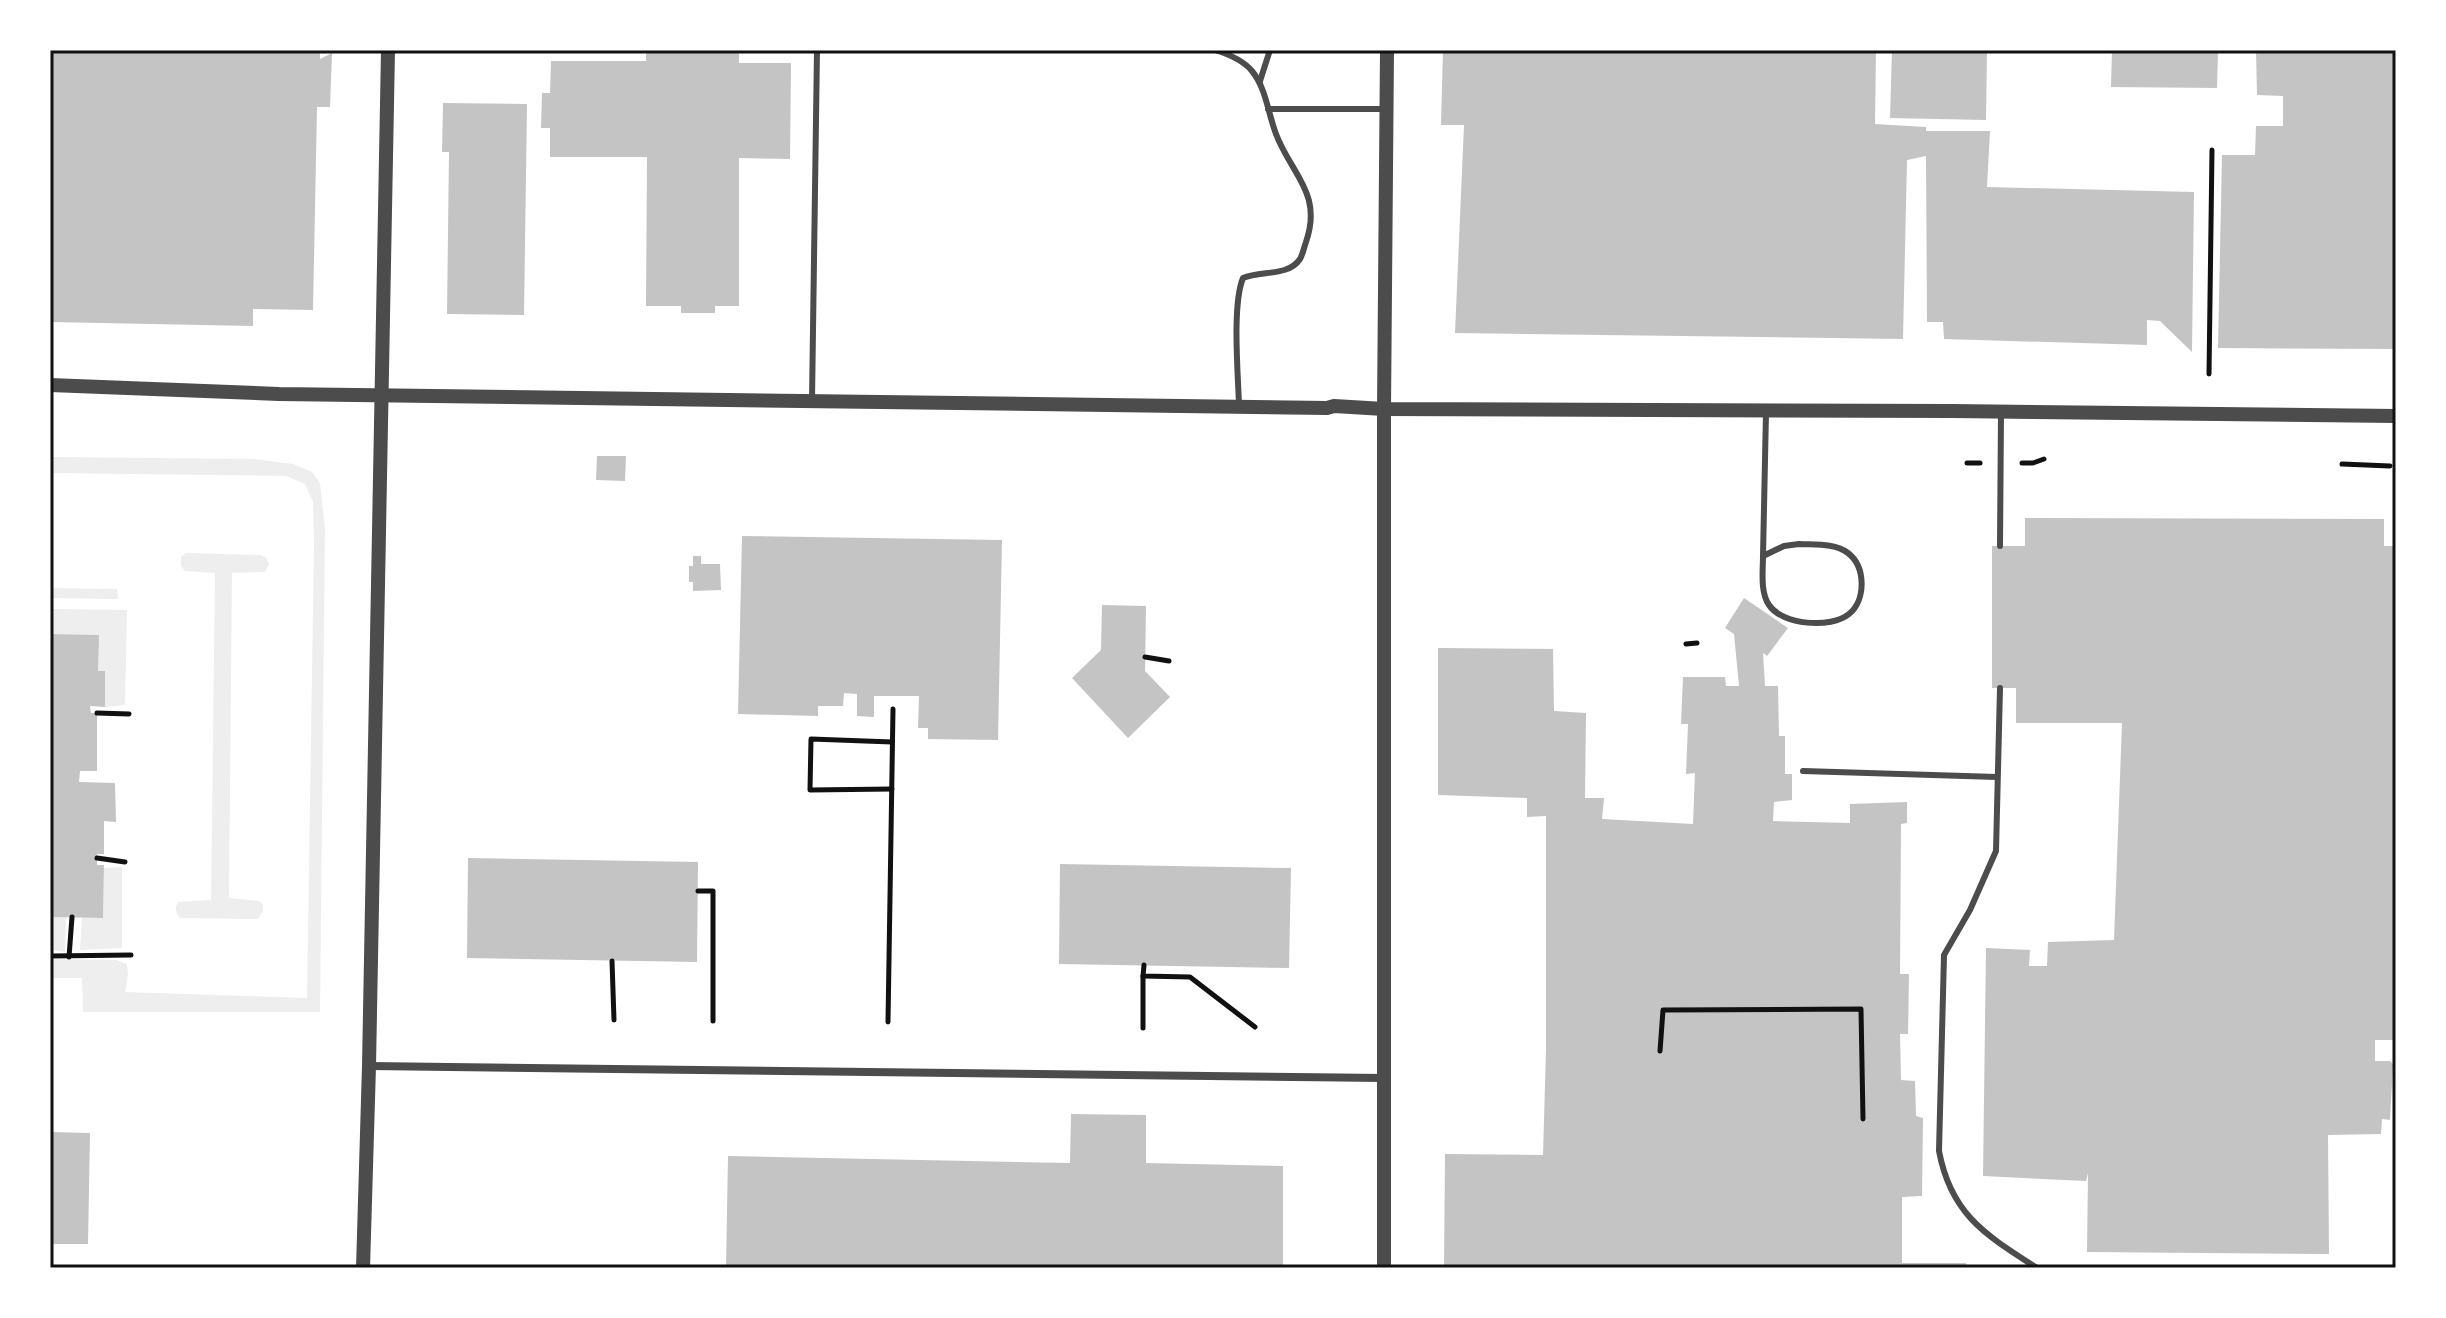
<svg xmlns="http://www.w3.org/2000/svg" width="2446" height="1318" viewBox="0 0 2446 1318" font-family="Poppins,sans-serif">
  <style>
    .green { fill: #eee }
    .building { fill: #c4c4c4 }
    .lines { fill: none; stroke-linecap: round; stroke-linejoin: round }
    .path { stroke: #111; stroke-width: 5 }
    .service { stroke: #4c4c4c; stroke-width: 6 }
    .minor { stroke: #4c4c4c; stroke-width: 8 }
    .tertiary { stroke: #4c4c4c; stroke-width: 14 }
    .neatline { fill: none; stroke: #111; stroke-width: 3 }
  </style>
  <rect width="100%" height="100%" fill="#fff"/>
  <g class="green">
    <polygon points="50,457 254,459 293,464 312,472 320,483 325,529 320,1012 83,1012 82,978 50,978 50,959 116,960 127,964 128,975 125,992 307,998 314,543 313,502 305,484 286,476 50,473"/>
    <path d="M186 553 260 555 266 557 269 564 265 572 232 573 229 898 259 901 263 905V911L258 919 180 918C175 912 175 908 178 902L211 900 215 573 185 571 181 566V557Z"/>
    <polygon points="50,588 117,589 118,599 50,598"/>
    <polygon points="50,609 127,610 125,705 105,707 105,671 98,671 98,635 50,634"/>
    <polygon points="122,867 122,948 80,950 82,918 103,918 104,868"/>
    <polygon points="50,917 66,917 65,952 50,950"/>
  </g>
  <g class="building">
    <polygon points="50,50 320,50 320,59 332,53 330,107 317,107 313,310 253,309 253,326 50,322"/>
    <polygon points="646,50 739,50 739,63 791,63 790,159 739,158 739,306 715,306 715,313 681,313 681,306 646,306 647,157 550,157 550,128 541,128 542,93 550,93 551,61 646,61"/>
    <polygon points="1443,50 1876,50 1875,124 1926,127 1926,131 1990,131 1987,187 2194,192 2192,352 2160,321 2147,320 2147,345 1944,339 1943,322 1927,322 1926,156 1907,160 1903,339 1455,333 1464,125 1441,125"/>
    <polygon points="1892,50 1987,50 1986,120 1890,118"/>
    <polygon points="2112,50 2218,50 2217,88 2111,87"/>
    <polygon points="2256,50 2396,50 2396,349 2218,348 2222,155 2255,155 2256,126 2283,126 2283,96 2257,95"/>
    <polygon points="443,103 527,104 524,315 447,314 449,152 442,152"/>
    <polygon points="597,456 626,456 625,481 596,480"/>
    <polygon points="2025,518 2384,519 2384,546 2396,546 2396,1040 2375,1040 2375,1061 2390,1061 2393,1064 2390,1120 2382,1119 2381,1134 2328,1135 2329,1254 2087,1252 2088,1173 2086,1181 1983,1176 1986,948 2030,950 2029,966 2047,966 2048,942 2114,940 2122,723 2016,723 2016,688 1992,688 1992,546 2025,546"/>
    <polygon points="742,536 1002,540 998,740 928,739 928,728 918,728 919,696 874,696 874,717 857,716 857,694 844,693 843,706 818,706 818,716 738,714"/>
    <polygon points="693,556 701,556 701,564 720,564 721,590 693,591 693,582 689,582 689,566 693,566"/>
    <polygon points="1744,598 1788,628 1767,656 1763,653 1765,686 1778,686 1779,736 1785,736 1785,774 1792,774 1792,800 1774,802 1773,821 1850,823 1850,804 1907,802 1907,823 1901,824 1900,974 1909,974 1908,1034 1900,1034 1901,1080 1915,1081 1916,1116 1923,1118 1922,1196 1902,1197 1902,1263 1966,1263 1966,1268 1444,1268 1445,1154 1543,1155 1546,1050 1546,816 1527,817 1527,798 1438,795 1438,648 1553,649 1554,711 1586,713 1585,798 1604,798 1602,819 1693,824 1695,773 1686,774 1688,724 1681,724 1683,677 1725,677 1726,686 1739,686 1734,634 1725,628"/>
    <polygon points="1102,605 1146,606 1145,671 1170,697 1128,738 1072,678 1101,650"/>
    <polygon points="50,634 99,635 98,671 105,671 105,707 90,706 91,713 97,713 97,771 80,771 79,782 115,783 116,822 104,821 104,854 97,854 97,865 104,865 103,918 50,917"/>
    <polygon points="468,858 698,862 697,962 467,958"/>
    <polygon points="1060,864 1291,868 1289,968 1059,964"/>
    <polygon points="1071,1114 1146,1115 1146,1163 1283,1166 1283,1268 726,1268 728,1156 1070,1163"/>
    <polygon points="50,1132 90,1133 88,1244 50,1244"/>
  </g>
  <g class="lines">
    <g class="path">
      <polyline points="2209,374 2212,150"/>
      <polyline points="1967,463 1980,463"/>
      <polyline points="2022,463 2033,463 2044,459"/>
      <polyline points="2342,464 2390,466"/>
      <polyline points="1686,644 1697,643"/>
      <polyline points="1145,657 1169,661"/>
      <polyline points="97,713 129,714"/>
      <polyline points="892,789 810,790 811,739 892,742"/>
      <polyline points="97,858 125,862"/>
      <polyline points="698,891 713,891 713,1021"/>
      <polyline points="50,956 131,955"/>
      <polyline points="69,957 72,917"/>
      <polyline points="612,961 614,1020"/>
      <polyline points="1144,965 1143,976 1190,977 1255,1027"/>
      <polyline points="888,1022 893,709"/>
      <polyline points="1143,1028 1143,976"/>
      <polyline points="1660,1051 1663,1010 1861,1009 1863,1119"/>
    </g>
    <g class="service">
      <path d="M1215 50C1228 54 1243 60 1252 71 1266 88 1268 113 1276 134 1291 174 1323 193 1306 242 1304 247 1303 254 1300 259 1288 277 1261 270 1243 278 1232 305 1238 373 1239 405"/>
      <polyline points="1260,81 1270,50"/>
      <polyline points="1268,109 1384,109"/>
      <polyline points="812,400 817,50"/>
      <path d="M1799 544C1814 545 1835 543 1848 553 1866 567 1866 600 1849 614 1831 629 1782 625 1769 605 1760 592 1763 571 1763 556L1784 546Z"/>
      <polyline points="2000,546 2001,413"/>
      <polyline points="1763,556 1766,412"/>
      <path d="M2000 688 1996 851 1970 910 1944 955 1939 1151C1951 1215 1986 1235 2037 1268"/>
      <polyline points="1803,771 1997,777"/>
    </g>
    <polyline class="minor" points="369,1066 1385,1078"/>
    <g class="tertiary">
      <polyline points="50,385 279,394 1327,408 1334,406 1384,409 1952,411 2396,416"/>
      <polyline points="363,1268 369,1066 388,50"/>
      <polyline points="1384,1268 1384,409 1387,50"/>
    </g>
  </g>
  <rect width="2446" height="1318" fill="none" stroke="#ffffff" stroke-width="104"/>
  <rect x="52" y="52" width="2342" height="1214" class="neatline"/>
</svg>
